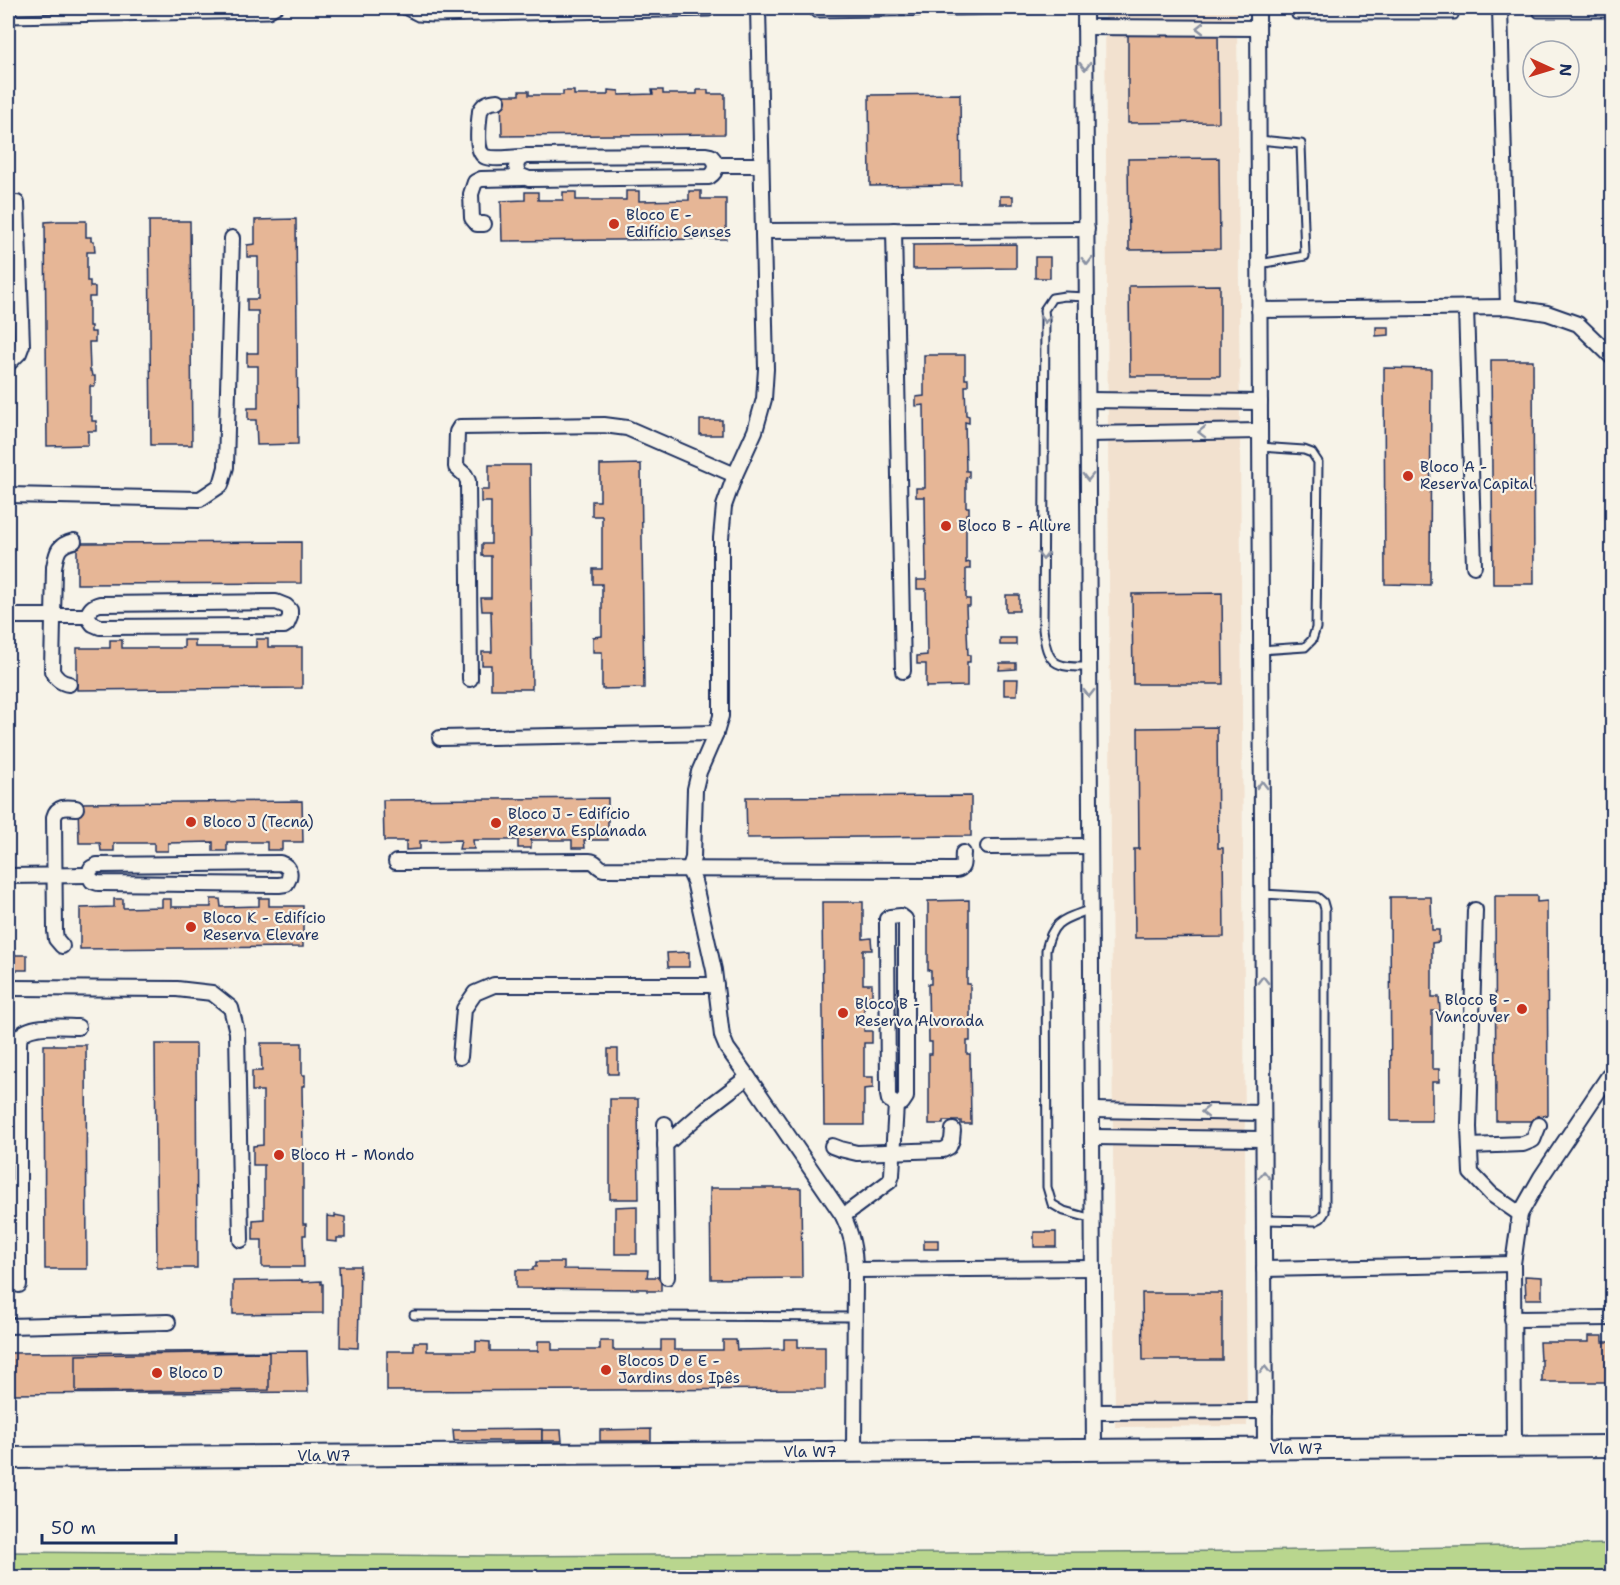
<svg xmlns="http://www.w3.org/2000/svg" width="1620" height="1585" viewBox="0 0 1620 1585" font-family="'Shantell Sans',sans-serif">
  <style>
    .built { fill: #f2e1cf }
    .green { fill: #b9d68e; stroke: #6a8276; stroke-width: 1.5 }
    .building { fill: #e6b696; stroke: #1b2f5e; stroke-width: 1.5 }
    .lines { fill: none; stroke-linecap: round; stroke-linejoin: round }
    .lane-casing { stroke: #1b2f5e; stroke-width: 11 }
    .street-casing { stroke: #1b2f5e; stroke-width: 18 }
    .secondary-casing { stroke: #1b2f5e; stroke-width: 24 }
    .lane { stroke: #f7f3e8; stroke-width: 7 }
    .street { stroke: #f7f3e8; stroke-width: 14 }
    .secondary { stroke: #f7f3e8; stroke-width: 20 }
    .oneway { stroke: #8991a3 }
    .poi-dot { fill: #c8321e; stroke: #f7f3e8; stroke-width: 2 }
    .labels { text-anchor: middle; stroke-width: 4.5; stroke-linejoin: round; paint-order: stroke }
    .poi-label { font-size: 15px; fill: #1b2f5e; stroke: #f7f3e8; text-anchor: start }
    .street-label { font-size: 15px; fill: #1b2f5e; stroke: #f7f3e8 }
  </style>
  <rect width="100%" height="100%" fill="#f7f3e8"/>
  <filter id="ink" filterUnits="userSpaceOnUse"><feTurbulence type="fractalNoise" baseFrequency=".0167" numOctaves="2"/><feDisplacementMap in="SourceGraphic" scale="12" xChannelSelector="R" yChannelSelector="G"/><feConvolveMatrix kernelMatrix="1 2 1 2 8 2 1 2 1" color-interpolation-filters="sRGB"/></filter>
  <g filter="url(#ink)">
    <polygon class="built" points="1105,8 1237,8 1247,1426 1115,1427"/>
    <polygon class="green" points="1612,1544 1612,1578 8,1577 8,1552 495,1556 1253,1551"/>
    <g class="building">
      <polygon points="1218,32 1219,122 1128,123 1128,33"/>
      <polygon points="608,90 619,91 619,95 653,94 652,90 663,90 663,94 697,94 697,90 708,90 708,94 725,94 725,134 502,136 501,95 519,95 519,91 529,91 529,95 563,95 563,91 574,91 574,95 608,95"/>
      <polygon points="960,94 961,185 870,186 869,95"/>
      <polygon points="1219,158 1220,249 1129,250 1128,159"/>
      <polygon points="626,191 639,191 639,201 689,200 689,191 701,191 701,199 726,199 726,239 502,241 501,201 525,200 525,192 538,192 538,200 563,200 563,192 576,192 576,200 626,200"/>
      <rect x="1000" y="196" width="13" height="8"/>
      <polygon points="296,219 298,444 257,445 256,420 248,420 248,408 258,408 258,366 247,366 247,353 258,353 258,311 247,311 247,299 258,299 258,257 247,257 247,245 255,244 255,220"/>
      <polygon points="58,221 86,221 86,237 91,237 91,241 94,241 95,252 87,252 87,281 90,281 90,287 95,287 95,297 89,297 89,326 91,326 91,332 95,332 95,342 89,342 90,371 91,371 92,376 95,376 95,386 90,386 90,416 92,416 92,421 96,421 96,431 88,431 88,445 47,446 45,222"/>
      <polygon points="149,221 190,221 192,445 151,445"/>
      <polygon points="1016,244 1016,268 913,269 913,245"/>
      <rect x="1035" y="257" width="15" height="21"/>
      <polygon points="1220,285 1220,376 1130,376 1129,286"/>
      <polygon points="1376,327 1389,327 1389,335 1376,336"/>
      <polygon points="924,355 965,355 965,379 968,379 968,386 965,386 966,415 969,416 969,423 965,422 966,471 969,471 969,477 966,478 966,507 969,507 969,514 966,514 966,563 970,562 970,569 966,569 966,599 970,599 970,606 966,606 968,655 970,655 970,662 967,662 967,686 926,687 926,664 917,664 917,656 927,655 926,589 917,589 917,580 926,580 925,497 916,497 916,488 925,488 924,405 916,406 916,397 924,396"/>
      <polygon points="1491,360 1533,360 1534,584 1493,584"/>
      <polygon points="1384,368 1431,369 1430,585 1385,584"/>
      <rect x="700" y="420" width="22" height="15"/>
      <polygon points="641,464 644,688 602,689 602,652 593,652 593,637 602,636 602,584 593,584 593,569 602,569 602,516 592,516 592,501 600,501 600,465"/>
      <polygon points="489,465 530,465 532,689 491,689 491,665 482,665 482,652 492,652 491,611 482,611 481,598 491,598 491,556 482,556 482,544 491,544 491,502 481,502 481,490 489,490"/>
      <polygon points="301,542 301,583 77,584 77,543"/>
      <polygon points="1222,593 1223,684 1133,684 1132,594"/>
      <rect x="1006" y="595" width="13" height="16"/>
      <rect x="1000" y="638" width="16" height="7"/>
      <polygon points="256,639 268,639 268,647 302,647 302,688 77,690 77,648 110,648 110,640 122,640 122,648 184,648 184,640 195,640 195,647 256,647"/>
      <polygon points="1000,663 1016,663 1016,669 999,670"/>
      <polygon points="1004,679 1018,679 1017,695 1004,695"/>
      <polygon points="1217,727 1218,848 1223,848 1224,937 1135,938 1134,849 1139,849 1138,728"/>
      <polygon points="971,796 971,836 747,838 746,797"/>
      <polygon points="608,798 608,840 584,840 585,848 572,848 572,840 530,840 531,842 531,848 518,848 518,840 473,840 474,849 459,849 461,840 420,841 420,849 406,850 406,842 408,841 384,841 383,800"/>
      <polygon points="302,801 303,842 282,842 282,850 267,850 267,842 227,842 227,851 213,851 213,842 168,843 168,851 154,851 154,843 114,843 114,851 101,851 100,843 79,843 78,803"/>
      <polygon points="1495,896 1537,896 1537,902 1547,901 1548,1115 1538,1116 1538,1121 1496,1121"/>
      <polygon points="1390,897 1431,897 1432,930 1439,930 1439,942 1432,943 1432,997 1439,997 1440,1011 1432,1011 1432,1069 1439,1069 1439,1082 1432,1082 1432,1121 1391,1121"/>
      <polygon points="259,898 269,898 269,906 303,906 303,947 80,949 80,908 114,907 114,899 123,899 123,908 162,907 162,899 171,899 171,907 211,907 211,899 220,899 221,907 259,906"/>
      <polygon points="969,900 969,970 967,970 967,984 970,984 970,1041 967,1041 967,1054 970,1054 971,1124 961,1124 961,1121 943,1121 943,1124 929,1124 929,1054 932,1054 932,1042 929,1042 928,984 931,984 931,971 928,970 928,901"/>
      <polygon points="822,902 863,902 863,939 871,938 872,950 863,950 863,984 872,984 872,996 864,996 864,1031 872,1031 872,1043 864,1043 864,1077 873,1077 873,1088 864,1089 864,1125 824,1125"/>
      <polygon points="689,952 689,967 668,967 667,953"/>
      <rect x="8" y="955" width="19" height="15"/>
      <polygon points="261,1043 302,1043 302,1075 305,1075 305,1086 302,1086 303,1149 306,1149 306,1160 303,1160 303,1224 306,1224 306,1235 303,1235 304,1267 262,1267 262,1240 253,1240 253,1220 264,1219 264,1165 253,1165 253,1146 263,1145 263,1091 252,1091 252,1071 262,1071"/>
      <polygon points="155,1044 196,1044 197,1268 157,1268"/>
      <polygon points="44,1045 86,1045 87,1269 45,1269"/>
      <rect x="608" y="1049" width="10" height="25"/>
      <polygon points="610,1099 638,1099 639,1199 610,1199"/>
      <polygon points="710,1188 801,1188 802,1278 711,1279"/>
      <polygon points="637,1206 637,1254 615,1254 615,1207"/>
      <polygon points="335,1215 345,1217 345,1238 337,1238 337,1242 327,1241 327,1216 335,1217"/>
      <rect x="1034" y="1232" width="22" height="15"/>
      <rect x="924" y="1240" width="14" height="9"/>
      <polygon points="536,1262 564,1262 564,1269 648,1270 647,1277 661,1277 661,1291 647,1291 647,1289 516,1288 516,1270 533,1270 533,1267 536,1267"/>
      <polygon points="339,1266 360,1266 358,1348 340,1347 341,1285 340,1285"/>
      <polygon points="1525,1276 1542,1277 1542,1299 1526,1299"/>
      <polygon points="302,1280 302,1282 321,1281 321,1284 323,1284 323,1313 233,1314 233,1281"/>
      <polygon points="1142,1293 1222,1293 1222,1360 1143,1360"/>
      <polygon points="1589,1336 1603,1336 1603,1342 1612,1342 1612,1382 1542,1382 1542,1360 1540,1360 1539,1342 1589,1342"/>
      <polygon points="784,1339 798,1339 798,1347 825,1347 825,1389 387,1391 387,1351 414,1351 414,1342 427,1342 427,1351 476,1351 476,1341 490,1342 490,1351 538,1351 538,1341 552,1341 552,1350 600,1350 600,1341 613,1341 613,1350 661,1350 661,1340 674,1340 674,1350 723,1350 723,1340 736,1340 737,1350 784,1349"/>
      <polygon points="307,1351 308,1392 8,1394 8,1353"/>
      <polygon points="269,1352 269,1390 76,1392 76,1355"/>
      <polygon points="542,1429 542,1441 454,1441 453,1430"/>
      <polygon points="651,1429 651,1441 600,1441 600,1430"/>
      <polygon points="542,1430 561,1430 562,1441 542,1441"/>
    </g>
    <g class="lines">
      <defs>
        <g id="lane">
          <polyline points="403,8 404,10 418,17 433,18 709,12 714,8"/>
          <polyline points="812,8 815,13 1017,10 1045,8"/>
          <polyline points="1295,8 1296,15 1454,15 1453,8"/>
          <polyline points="1537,8 1538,13 1612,13"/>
          <polyline points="8,19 269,14 279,8"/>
          <polyline points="1259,140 1301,144 1305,256 1259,264"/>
          <path d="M1087 297 1065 296 1052 298 1044 310 1045 319 1043 629C1047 664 1054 668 1089 667"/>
          <polyline points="1260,447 1304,450 1312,453 1318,462 1316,628 1312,640 1305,647 1261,650"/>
          <polyline points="1263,894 1317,897 1323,902 1325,909 1325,1212 1321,1218 1315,1221 1264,1220"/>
          <path d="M1091 909C1063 920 1053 919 1046 950L1047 1187 1052 1204 1064 1211 1093 1219"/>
          <polyline points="414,1315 855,1317"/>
        </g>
        <g id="street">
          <path d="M758 8 766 369 764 399 755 431 735 475 724 506 721 538V716L716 733 699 772 695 789 693 858 689 870 694 881 714 970 722 1036 727 1048 748 1077 843 1216C852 1234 855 1250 855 1270L854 1452"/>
          <polyline points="1085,8 1094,1450"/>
          <polyline points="1258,8 1265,1449"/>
          <polyline points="1500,8 1508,307"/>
          <polyline points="1085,27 1258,28"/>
          <path d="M498 101C489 102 484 103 480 111 479 122 474 153 486 157 496 160 511 157 521 157"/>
          <path d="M706 155 711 156C718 163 718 171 709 177L529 179 519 175 516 167 518 160 525 156Z"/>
          <polyline points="717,165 761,165"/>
          <polyline points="484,224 477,224 472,218 471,194 475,182 481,179 523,178"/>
          <polyline points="894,230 903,671"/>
          <polyline points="763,231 1087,229"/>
          <polyline points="1466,307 1474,566"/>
          <polyline points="1259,310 1508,307 1547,313 1578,324 1612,357"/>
          <polyline points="8,364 19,353 22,345 17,203"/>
          <polyline points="1088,400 1260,402"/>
          <polyline points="1088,434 1260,431"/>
          <polyline points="8,495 200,499 221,485 226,467 232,238"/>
          <path d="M276 602 286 606 290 610V617L287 624 284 626 100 627 93 624 87 616C90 609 92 606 100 604Z"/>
          <polyline points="8,616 87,616"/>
          <polyline points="470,679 468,481 465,475 456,467 457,432 460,427 604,425 627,428 735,475"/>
          <path d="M69 684C61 683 56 679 52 671L54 567C57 552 57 545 74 541"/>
          <polyline points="440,738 716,733"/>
          <polyline points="988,847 1090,846"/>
          <path d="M396 862 590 861C597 861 597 868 604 869L956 870C965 869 962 861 963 853"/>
          <path d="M280 863C291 867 292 875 286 884L279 885 98 883 92 881 89 875 91 868 97 865Z"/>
          <polyline points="8,876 89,875"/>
          <polyline points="1475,910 1469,1127 1471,1173 1491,1194 1520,1214"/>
          <polygon points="901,916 905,919 906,922 906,1097 902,1103 896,1104 889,1100 888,1095 887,923 887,919 890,917"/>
          <path d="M62 946 56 939 55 931 54 817C57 806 66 807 76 808"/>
          <polyline points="8,988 177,989 212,993 231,1008 237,1032 241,1240"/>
          <polyline points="460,1057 464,1009 475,993 494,985 716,985"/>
          <polyline points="1092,1110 1263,1113"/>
          <polyline points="665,1124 667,1277"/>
          <polyline points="1092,1137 1263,1139"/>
          <polyline points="665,1145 706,1109 748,1077"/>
          <polyline points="832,1146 840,1149 857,1153 943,1150 949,1147 952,1140 953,1130"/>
          <polyline points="1470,1146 1523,1144 1533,1140 1539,1125"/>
          <polyline points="843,1216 890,1181 892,1175 896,1104"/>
          <polyline points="1264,1269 1513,1264"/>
          <polyline points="855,1270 1093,1268"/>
          <path d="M19 1285V1047C19 1044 19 1040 20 1037 28 1023 64 1027 78 1027"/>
          <polyline points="1512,1319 1612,1318"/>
          <polyline points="8,1326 168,1322"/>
          <polyline points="1094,1412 1265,1411"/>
          <polyline points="1514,1447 1513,1264 1520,1214 1541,1177 1612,1071"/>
        </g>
        <polyline id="secondary" points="8,1458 1612,1446"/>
      </defs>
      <use href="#lane" class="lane-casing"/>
      <use href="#street" class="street-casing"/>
      <use href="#secondary" class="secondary-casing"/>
      <use href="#lane" class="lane"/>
      <use href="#street" class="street"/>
      <use href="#secondary" class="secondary"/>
    </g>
    <defs><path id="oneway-chevron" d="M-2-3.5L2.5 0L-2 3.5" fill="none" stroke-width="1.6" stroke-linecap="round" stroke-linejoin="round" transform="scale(1.5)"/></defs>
    <g class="oneway">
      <use href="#oneway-chevron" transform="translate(1200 28) rotate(-180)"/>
      <use href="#oneway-chevron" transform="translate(1085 66) rotate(90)"/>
      <use href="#oneway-chevron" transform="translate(1087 261) rotate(89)"/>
      <use href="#oneway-chevron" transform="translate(1045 319) rotate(90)"/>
      <use href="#oneway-chevron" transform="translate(1202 432) rotate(179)"/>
      <use href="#oneway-chevron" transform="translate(1088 477) rotate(90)"/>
      <use href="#oneway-chevron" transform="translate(1043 556) rotate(90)"/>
      <use href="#oneway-chevron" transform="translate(1089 693) rotate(90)"/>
      <use href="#oneway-chevron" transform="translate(1262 785) rotate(-90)"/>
      <use href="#oneway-chevron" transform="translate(1263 980) rotate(-90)"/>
      <use href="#oneway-chevron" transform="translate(1205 1112) rotate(-179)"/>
      <use href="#oneway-chevron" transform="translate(1264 1175) rotate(-90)"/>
      <use href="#oneway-chevron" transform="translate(1265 1370) rotate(-90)"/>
    </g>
  </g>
  <g class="poi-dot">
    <circle cx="614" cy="224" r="6"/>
    <circle cx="1408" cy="476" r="6"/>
    <circle cx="946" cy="526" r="6"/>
    <circle cx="191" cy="822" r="6"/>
    <circle cx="496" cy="823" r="6"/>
    <circle cx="191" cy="927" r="6"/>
    <circle cx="1522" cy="1009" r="6"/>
    <circle cx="843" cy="1013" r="6"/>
    <circle cx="279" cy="1155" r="6"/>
    <circle cx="606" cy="1370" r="6"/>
    <circle cx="157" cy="1373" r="6"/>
  </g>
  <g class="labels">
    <g class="poi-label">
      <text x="626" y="220">Bloco E -<tspan x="626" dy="17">Edifício Senses</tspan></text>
      <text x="1420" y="472">Bloco A -<tspan x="1420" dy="17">Reserva Capital</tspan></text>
      <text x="958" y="531">Bloco B - Allure</text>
      <text x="508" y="819">Bloco J - Edifício<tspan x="508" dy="17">Reserva Esplanada</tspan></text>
      <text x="203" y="827">Bloco J (Tecna)</text>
      <text x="203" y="923">Bloco K - Edifício<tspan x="203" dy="17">Reserva Elevare</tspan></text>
      <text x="1510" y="1005" text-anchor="end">Bloco B -<tspan x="1510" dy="17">Vancouver</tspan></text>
      <text x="855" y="1009">Bloco B -<tspan x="855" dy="17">Reserva Alvorada</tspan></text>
      <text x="291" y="1160">Bloco H - Mondo</text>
      <text x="618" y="1366">Blocos D e E -<tspan x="618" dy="17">Jardins dos Ipês</tspan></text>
      <text x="169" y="1378">Bloco D</text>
    </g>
    <g class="street-label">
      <text x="1296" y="1454">Vla W7</text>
      <text x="810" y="1457">Vla W7</text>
      <text x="324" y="1461">Vla W7</text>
    </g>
  </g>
  <rect width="1620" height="1585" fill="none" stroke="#f7f3e8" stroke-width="30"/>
  <rect x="15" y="15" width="1590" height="1555" fill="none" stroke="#1b2f5e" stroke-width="2" filter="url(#ink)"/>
  <g transform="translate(1551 69) rotate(94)"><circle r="28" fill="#f7f3e8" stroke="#9fa5b1" stroke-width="1.5"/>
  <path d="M0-4.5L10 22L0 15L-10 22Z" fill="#c8321e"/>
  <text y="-9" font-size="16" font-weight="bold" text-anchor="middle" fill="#1b2f5e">N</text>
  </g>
  <path d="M42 1534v9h134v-9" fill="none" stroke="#1b2f5e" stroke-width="3"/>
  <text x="51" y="1534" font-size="18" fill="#1b2f5e" stroke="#f7f3e8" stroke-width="4.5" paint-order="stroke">50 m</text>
</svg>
